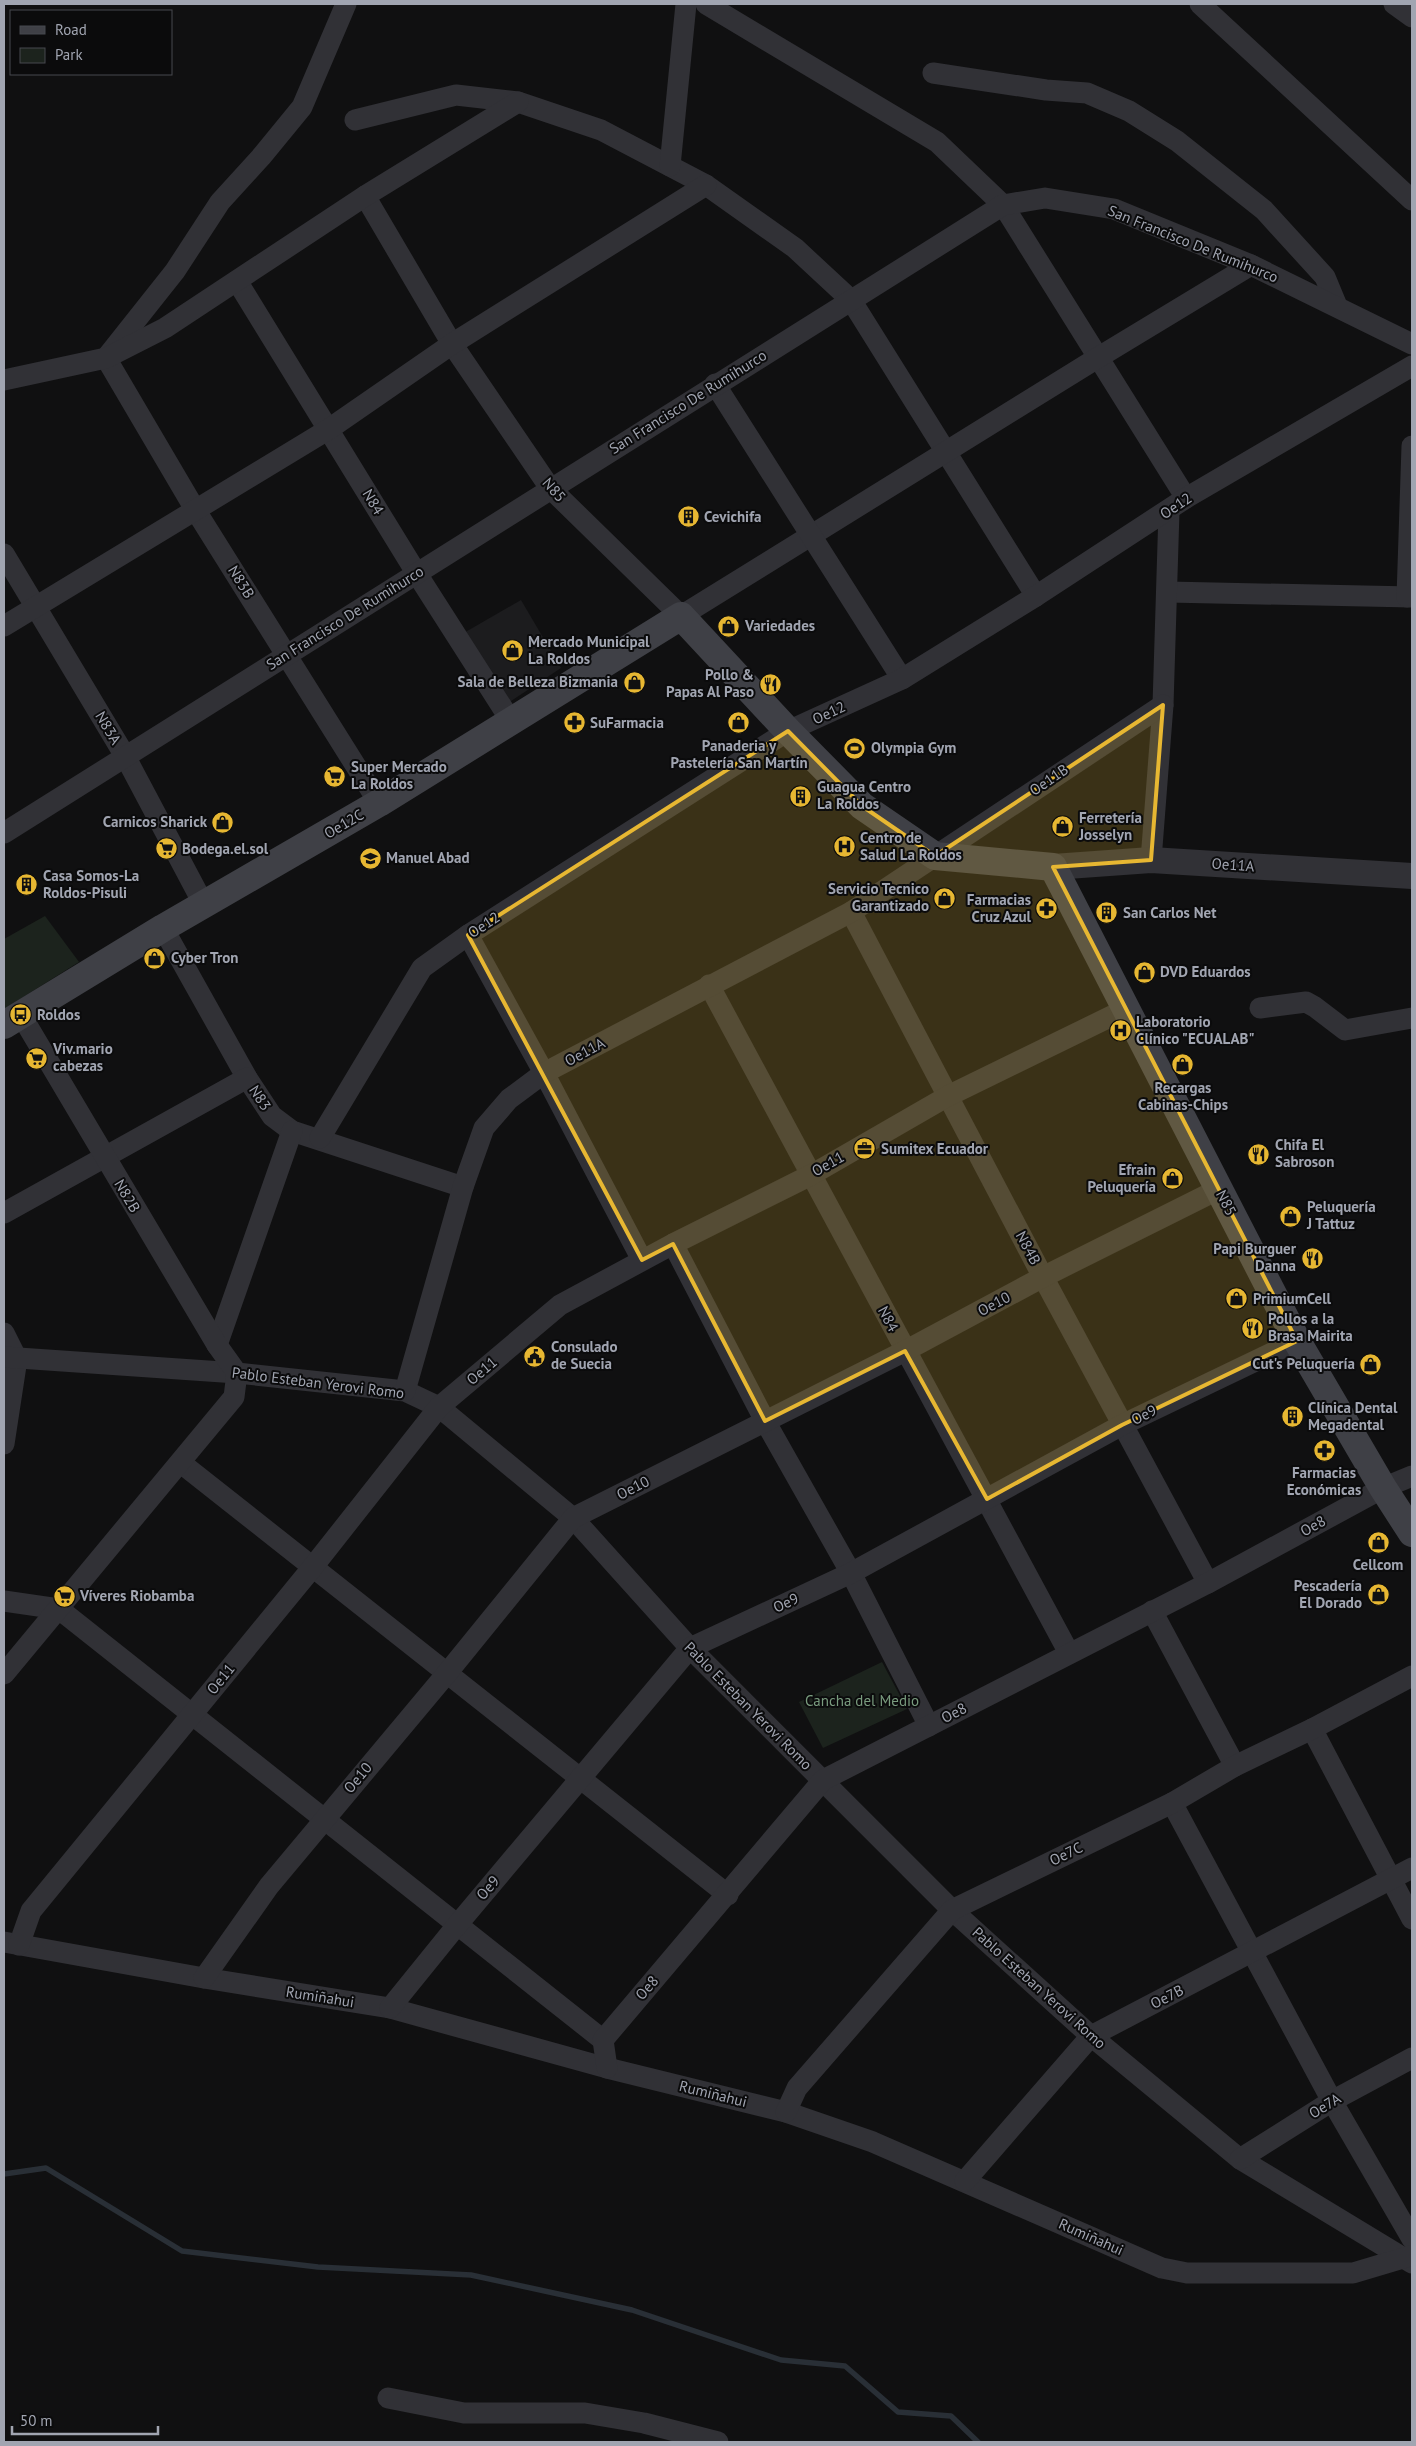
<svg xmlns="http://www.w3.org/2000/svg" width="1416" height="2446" viewBox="0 0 1416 2446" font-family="'PT Sans',sans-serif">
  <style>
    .built { fill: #1c1c1e }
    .green { fill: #1c231d }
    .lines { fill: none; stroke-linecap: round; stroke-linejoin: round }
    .stream { stroke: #292f36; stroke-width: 5.5 }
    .minor { stroke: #313136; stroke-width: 21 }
    .tertiary { stroke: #313136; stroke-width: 26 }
    .secondary { stroke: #3f4046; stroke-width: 28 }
    .marked { fill: #e7b732; fill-opacity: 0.2; stroke: #e7b732; stroke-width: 4; stroke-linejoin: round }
    .labels { text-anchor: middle; stroke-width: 4; stroke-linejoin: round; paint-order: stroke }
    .street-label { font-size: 15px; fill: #a1a5b1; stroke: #0b0b0c }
    .poi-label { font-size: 15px; font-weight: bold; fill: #a1a5b1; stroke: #0b0b0c; text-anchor: start }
    .park-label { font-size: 15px; fill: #799b7e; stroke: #0b0b0c }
  </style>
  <rect width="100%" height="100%" fill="#101011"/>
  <polygon class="built" points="521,600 561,668 508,703 462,634"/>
  <g class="green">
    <polygon points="45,916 79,962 4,1009 4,939"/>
    <polygon points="882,1662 907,1709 823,1748 799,1702"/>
  </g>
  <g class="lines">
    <polyline class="stream" points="4,2174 46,2168 182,2251 318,2267 471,2275 632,2310 781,2360 845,2366 898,2412 951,2416 978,2442"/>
    <g class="minor">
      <polyline points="346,4 302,107 261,157 220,202 175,271 106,358 196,511 379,803"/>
      <polyline points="706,4 937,142 1003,205 1186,498"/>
      <polyline points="1200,4 1412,200"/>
      <polyline points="1394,4 1412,17"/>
      <polyline points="933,73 1046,90 1087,93 1129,111 1177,141 1264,210 1325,277 1337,306"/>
      <polyline points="355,120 456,95 518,102 601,130 706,185 795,248 851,300 1036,596"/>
      <polyline points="670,166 686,4"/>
      <polyline points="365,196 452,344 550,488 681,616 1099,357 1251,265"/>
      <polyline points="237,281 417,574 511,721"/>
      <polyline points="4,380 106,358 165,328 365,196 518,102"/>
      <polyline points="715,384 902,679"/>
      <polyline points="4,554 125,756 204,905"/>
      <polyline points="1168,592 1412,597"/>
      <polyline points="1407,597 1412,446"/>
      <polyline points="4,626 329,429 452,344 706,185"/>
      <polyline points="4,833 1003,205 1045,198 1114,209 1251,265 1412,344"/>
      <polyline points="1151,860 1163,705 1169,511"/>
      <polyline points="851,912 1043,1277 1208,1583"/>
      <polyline points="163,928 247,1078 272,1116 292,1131 463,1187"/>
      <polyline points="468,935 544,1073 642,1260"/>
      <polyline points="709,985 1069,1653"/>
      <polyline points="1260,1008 1306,1002 1315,1007 1345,1030 1412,1018"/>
      <polyline points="320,1138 422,968 468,935 788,731 902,679 1036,596 1186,498 1412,366"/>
      <polyline points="4,1213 247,1078"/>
      <polyline points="673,1244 765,1421 851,1573 929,1726"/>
      <polyline points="4,1333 17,1359 4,1444"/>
      <polyline points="217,1345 292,1131"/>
      <polyline points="4,1357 237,1373 405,1391 439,1407 573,1518 690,1648 952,1910 1091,2036 1240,2159 1412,2263"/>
      <polyline points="405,1391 463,1187 484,1128 509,1099 544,1073 851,912 1163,705"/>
      <polyline points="181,1463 728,1895"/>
      <polyline points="4,1601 59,1609 603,2040"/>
      <polyline points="1152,1611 1235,1766"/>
      <polyline points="4,1674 234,1397 237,1373 217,1345 21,1015"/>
      <polyline points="1312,1729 1412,1919"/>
      <polyline points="1172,1803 1332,2101 1412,2239"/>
      <polyline points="4,1942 204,1978 390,2008 607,2068 786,2112 873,2142 1162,2268 1187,2273 1353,2273 1410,2256"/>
      <polyline points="19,1945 31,1911 312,1568 439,1407 560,1305 673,1244 811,1175 948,1096 1126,1009"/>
      <polyline points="204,1978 269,1886 448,1672 573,1518 905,1351 1043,1277 1219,1189"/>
      <polyline points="390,2008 458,1924 690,1648 851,1573 1122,1425 1297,1341"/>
      <polyline points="607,2068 603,2040 823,1780 1208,1583 1383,1488 1412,1476"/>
      <polyline points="786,2112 797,2088 952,1910 1172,1803 1235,1766 1312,1729 1412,1676"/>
      <polyline points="1240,2159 1332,2101 1412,2058"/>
      <polyline points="965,2181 1091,2036 1412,1868"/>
      <polyline points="388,2398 464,2413 585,2413 644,2423 718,2442"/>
    </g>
    <polyline class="tertiary" points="1053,867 1151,860 1412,876"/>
    <polyline class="secondary" points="4,1025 163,928 379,803 681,616 788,731 862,806 935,856 1053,867 1297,1341 1383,1488 1412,1533"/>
  </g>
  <path class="marked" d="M1163 705 1151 860 1053 867 1297 1341 1122 1425 987 1499 905 1351 765 1421 673 1244 642 1260 468 935 788 731 862 806 935 856Z"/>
  <defs>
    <symbol id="building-disc" viewBox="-11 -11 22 22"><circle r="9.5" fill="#e7b732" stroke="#0b0b0c"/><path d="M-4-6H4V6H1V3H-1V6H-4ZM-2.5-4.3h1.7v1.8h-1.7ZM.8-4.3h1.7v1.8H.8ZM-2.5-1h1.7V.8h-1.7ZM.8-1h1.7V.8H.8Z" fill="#111"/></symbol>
    <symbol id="shop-disc" viewBox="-11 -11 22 22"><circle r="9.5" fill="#e7b732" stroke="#0b0b0c"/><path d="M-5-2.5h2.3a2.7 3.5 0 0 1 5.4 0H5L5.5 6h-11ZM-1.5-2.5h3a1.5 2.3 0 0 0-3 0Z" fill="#111"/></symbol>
    <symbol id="restaurant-disc" viewBox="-11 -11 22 22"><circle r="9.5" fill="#e7b732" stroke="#0b0b0c"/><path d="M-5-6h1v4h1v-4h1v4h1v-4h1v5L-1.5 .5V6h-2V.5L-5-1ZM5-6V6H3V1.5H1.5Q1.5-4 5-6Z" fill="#111"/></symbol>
    <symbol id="pharmacy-disc" viewBox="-11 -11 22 22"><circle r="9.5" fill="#e7b732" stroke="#0b0b0c"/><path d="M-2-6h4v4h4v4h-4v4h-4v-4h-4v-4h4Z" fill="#111"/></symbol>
    <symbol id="stadium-disc" viewBox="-11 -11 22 22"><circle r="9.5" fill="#e7b732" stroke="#0b0b0c"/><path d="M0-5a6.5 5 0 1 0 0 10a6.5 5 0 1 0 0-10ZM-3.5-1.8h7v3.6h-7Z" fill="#111"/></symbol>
    <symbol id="supermarket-disc" viewBox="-11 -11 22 22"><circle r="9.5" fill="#e7b732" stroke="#0b0b0c"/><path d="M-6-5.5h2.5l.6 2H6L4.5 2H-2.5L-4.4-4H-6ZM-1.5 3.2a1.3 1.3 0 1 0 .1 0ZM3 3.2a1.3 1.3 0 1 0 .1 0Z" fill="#111"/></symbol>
    <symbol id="hospital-disc" viewBox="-11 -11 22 22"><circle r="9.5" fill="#e7b732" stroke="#0b0b0c"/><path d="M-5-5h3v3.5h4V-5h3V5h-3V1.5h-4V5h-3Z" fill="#111"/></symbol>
    <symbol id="school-disc" viewBox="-11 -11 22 22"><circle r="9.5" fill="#e7b732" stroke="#0b0b0c"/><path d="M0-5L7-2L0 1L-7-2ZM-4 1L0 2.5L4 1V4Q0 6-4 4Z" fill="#111"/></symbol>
    <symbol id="bus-disc" viewBox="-11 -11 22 22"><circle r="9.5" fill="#e7b732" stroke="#0b0b0c"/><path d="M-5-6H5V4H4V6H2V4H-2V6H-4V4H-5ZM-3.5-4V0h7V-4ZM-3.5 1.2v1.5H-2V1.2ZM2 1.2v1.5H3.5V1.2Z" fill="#111"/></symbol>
    <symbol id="office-disc" viewBox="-11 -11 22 22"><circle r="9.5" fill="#e7b732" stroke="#0b0b0c"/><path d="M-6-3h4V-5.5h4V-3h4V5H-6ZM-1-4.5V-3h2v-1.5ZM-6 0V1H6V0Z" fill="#111"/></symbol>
    <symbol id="civic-disc" viewBox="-11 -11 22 22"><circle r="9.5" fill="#e7b732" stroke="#0b0b0c"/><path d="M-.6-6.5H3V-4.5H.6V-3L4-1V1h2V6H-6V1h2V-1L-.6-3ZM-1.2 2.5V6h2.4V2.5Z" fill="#111"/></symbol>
  </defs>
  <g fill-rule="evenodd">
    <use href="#building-disc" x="676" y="504" width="25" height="25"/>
    <use href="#shop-disc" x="716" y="614" width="25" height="25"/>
    <use href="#shop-disc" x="500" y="638" width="25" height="25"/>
    <use href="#shop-disc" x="622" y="670" width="25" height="25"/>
    <use href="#restaurant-disc" x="758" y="672" width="25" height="25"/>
    <use href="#pharmacy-disc" x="562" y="710" width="25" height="25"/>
    <use href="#shop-disc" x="726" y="710" width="25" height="25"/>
    <use href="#stadium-disc" x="842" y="736" width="25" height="25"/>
    <use href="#supermarket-disc" x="322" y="764" width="25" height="25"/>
    <use href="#building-disc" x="788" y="784" width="25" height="25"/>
    <use href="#shop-disc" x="210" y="810" width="25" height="25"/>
    <use href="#shop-disc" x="1050" y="814" width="25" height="25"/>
    <use href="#hospital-disc" x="832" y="834" width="25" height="25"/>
    <use href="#supermarket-disc" x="154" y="836" width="25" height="25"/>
    <use href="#school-disc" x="358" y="846" width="25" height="25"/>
    <use href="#building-disc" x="14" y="872" width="25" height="25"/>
    <use href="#shop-disc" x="932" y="886" width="25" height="25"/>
    <use href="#pharmacy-disc" x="1034" y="896" width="25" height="25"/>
    <use href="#building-disc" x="1094" y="900" width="25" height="25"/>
    <use href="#shop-disc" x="142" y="946" width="25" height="25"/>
    <use href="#shop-disc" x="1132" y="960" width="25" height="25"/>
    <use href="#bus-disc" x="8" y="1002" width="25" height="25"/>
    <use href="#hospital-disc" x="1108" y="1018" width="25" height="25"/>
    <use href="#supermarket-disc" x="24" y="1046" width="25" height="25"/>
    <use href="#shop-disc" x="1170" y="1052" width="25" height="25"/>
    <use href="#office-disc" x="852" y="1136" width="25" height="25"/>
    <use href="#restaurant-disc" x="1246" y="1142" width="25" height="25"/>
    <use href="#shop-disc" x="1160" y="1166" width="25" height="25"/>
    <use href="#shop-disc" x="1278" y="1204" width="25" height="25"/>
    <use href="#restaurant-disc" x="1300" y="1246" width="25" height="25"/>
    <use href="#shop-disc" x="1224" y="1286" width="25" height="25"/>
    <use href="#restaurant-disc" x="1240" y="1316" width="25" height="25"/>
    <use href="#civic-disc" x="522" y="1344" width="25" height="25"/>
    <use href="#shop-disc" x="1358" y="1352" width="25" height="25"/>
    <use href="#building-disc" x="1280" y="1404" width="25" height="25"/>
    <use href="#pharmacy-disc" x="1312" y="1438" width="25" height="25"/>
    <use href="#shop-disc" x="1366" y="1530" width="25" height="25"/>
    <use href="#shop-disc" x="1366" y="1582" width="25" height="25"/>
    <use href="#supermarket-disc" x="52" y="1584" width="25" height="25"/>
  </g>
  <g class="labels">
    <g class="street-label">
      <text transform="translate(1193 244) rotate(22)" y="5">San Francisco De Rumihurco</text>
      <text transform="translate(688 402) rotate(-32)" y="5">San Francisco De Rumihurco</text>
      <text transform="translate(554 490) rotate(49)" y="5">N85</text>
      <text transform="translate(373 502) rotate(59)" y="5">N84</text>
      <text transform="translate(1176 506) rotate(-34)" y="5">Oe12</text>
      <text transform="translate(241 582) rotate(58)" y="5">N83B</text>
      <text transform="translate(345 618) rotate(-32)" y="5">San Francisco De Rumihurco</text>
      <text transform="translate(829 713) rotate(-25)" y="5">Oe12</text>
      <text transform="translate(108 728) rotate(59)" y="5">N83A</text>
      <text transform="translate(1049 780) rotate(-34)" y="5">Oe11B</text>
      <text transform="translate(344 824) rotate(-30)" y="5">Oe12C</text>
      <text transform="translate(1233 865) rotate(4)" y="5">Oe11A</text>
      <text transform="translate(484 925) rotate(-33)" y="5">Oe12</text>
      <text transform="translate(585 1052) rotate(-28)" y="5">Oe11A</text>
      <text transform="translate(260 1098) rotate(57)" y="5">N83</text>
      <text transform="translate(828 1164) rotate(-29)" y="5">Oe11</text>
      <text transform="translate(127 1196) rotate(59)" y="5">N82B</text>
      <text transform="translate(1226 1203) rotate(63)" y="5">N85</text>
      <text transform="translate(1028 1248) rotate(62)" y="5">N84B</text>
      <text transform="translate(994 1304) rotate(-28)" y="5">Oe10</text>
      <text transform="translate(888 1319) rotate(62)" y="5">N84</text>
      <text transform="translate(482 1371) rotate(-40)" y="5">Oe11</text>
      <text transform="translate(318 1383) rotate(7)" y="5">Pablo Esteban Yerovi Romo</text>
      <text transform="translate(1144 1415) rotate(-26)" y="5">Oe9</text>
      <text transform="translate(633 1488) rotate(-27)" y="5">Oe10</text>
      <text transform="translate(1313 1526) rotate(-29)" y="5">Oe8</text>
      <text transform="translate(786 1603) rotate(-25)" y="5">Oe9</text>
      <text transform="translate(221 1679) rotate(-51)" y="5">Oe11</text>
      <text transform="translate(748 1706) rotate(45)" y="5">Pablo Esteban Yerovi Romo</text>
      <text transform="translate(954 1713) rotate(-28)" y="5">Oe8</text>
      <text transform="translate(358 1778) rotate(-50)" y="5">Oe10</text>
      <text transform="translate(1066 1854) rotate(-26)" y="5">Oe7C</text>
      <text transform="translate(488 1888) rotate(-49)" y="5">Oe9</text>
      <text transform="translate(647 1988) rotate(-49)" y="5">Oe8</text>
      <text transform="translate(1039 1988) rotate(42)" y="5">Pablo Esteban Yerovi Romo</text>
      <text transform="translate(320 1997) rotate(9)" y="5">Rumiñahui</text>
      <text transform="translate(1167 1997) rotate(-27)" y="5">Oe7B</text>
      <text transform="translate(713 2094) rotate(14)" y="5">Rumiñahui</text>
      <text transform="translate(1325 2106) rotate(-31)" y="5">Oe7A</text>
      <text transform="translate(1091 2237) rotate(24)" y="5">Rumiñahui</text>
    </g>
    <g class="poi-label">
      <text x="704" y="522">Cevichifa</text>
      <text x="745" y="631">Variedades</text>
      <text x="528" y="647">Mercado Municipal<tspan x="528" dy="17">La Roldos</tspan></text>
      <text x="754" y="680" text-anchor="end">Pollo &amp;<tspan x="754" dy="17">Papas Al Paso</tspan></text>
      <text x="618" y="687" text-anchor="end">Sala de Belleza Bizmania</text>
      <text x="590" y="728">SuFarmacia</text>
      <text x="739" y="751" text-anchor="middle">Panaderia y<tspan x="739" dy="17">Pastelería San Martín</tspan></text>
      <text x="871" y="753">Olympia Gym</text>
      <text x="351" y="772">Super Mercado<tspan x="351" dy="17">La Roldos</tspan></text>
      <text x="817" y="792">Guagua Centro<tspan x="817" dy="17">La Roldos</tspan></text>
      <text x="1079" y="823">Ferretería<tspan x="1079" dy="17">Josselyn</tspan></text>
      <text x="207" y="827" text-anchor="end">Carnicos Sharick</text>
      <text x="860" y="843">Centro de<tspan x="860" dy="17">Salud La Roldos</tspan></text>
      <text x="182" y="854">Bodega.el.sol</text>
      <text x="386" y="863">Manuel Abad</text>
      <text x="43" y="881">Casa Somos-La<tspan x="43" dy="17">Roldos-Pisuli</tspan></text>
      <text x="929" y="894" text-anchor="end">Servicio Tecnico<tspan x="929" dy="17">Garantizado</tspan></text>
      <text x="1031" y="905" text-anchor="end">Farmacias<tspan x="1031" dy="17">Cruz Azul</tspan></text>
      <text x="1123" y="918">San Carlos Net</text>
      <text x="171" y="963">Cyber Tron</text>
      <text x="1160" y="977">DVD Eduardos</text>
      <text x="37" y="1020">Roldos</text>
      <text x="1136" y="1027">Laboratorio<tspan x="1136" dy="17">Clínico "ECUALAB"</tspan></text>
      <text x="53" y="1054">Viv.mario<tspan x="53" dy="17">cabezas</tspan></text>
      <text x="1183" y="1093" text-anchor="middle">Recargas<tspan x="1183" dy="17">Cabinas-Chips</tspan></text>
      <text x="1275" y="1150">Chifa El<tspan x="1275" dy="17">Sabroson</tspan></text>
      <text x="881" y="1154">Sumitex Ecuador</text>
      <text x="1156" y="1175" text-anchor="end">Efrain<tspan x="1156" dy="17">Peluquería</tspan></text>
      <text x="1307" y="1212">Peluquería<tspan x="1307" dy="17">J Tattuz</tspan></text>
      <text x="1296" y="1254" text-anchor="end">Papi Burguer<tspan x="1296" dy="17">Danna</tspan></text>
      <text x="1253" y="1304">PrimiumCell</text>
      <text x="1268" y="1324">Pollos a la<tspan x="1268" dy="17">Brasa Mairita</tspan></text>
      <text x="551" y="1352">Consulado<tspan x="551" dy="17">de Suecia</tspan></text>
      <text x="1355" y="1369" text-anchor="end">Cut's Peluquería</text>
      <text x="1308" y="1413">Clínica Dental<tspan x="1308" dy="17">Megadental</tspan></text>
      <text x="1324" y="1478" text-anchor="middle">Farmacias<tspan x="1324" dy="17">Económicas</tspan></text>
      <text x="1378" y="1570" text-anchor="middle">Cellcom</text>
      <text x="1362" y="1591" text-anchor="end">Pescadería<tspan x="1362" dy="17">El Dorado</tspan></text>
      <text x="80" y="1601">Víveres Riobamba</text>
    </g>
    <g class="park-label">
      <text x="862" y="1706">Cancha del Medio</text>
    </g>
  </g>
  <rect width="1416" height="2446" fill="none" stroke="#a1a5b1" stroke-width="10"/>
  <rect x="10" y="10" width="162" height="65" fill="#0b0b0c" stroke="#47494e"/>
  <rect x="20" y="26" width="25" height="8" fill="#3f4046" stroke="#47494e"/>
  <text x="55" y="35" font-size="15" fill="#a1a5b1">Road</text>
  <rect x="20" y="48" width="25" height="15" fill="#1c231d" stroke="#47494e"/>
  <text x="55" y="60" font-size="15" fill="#a1a5b1">Park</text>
  <path d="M12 2426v8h146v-8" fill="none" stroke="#a1a5b1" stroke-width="2.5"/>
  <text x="20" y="2426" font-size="15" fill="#a1a5b1" stroke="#0b0b0c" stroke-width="4" paint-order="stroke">50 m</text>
</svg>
